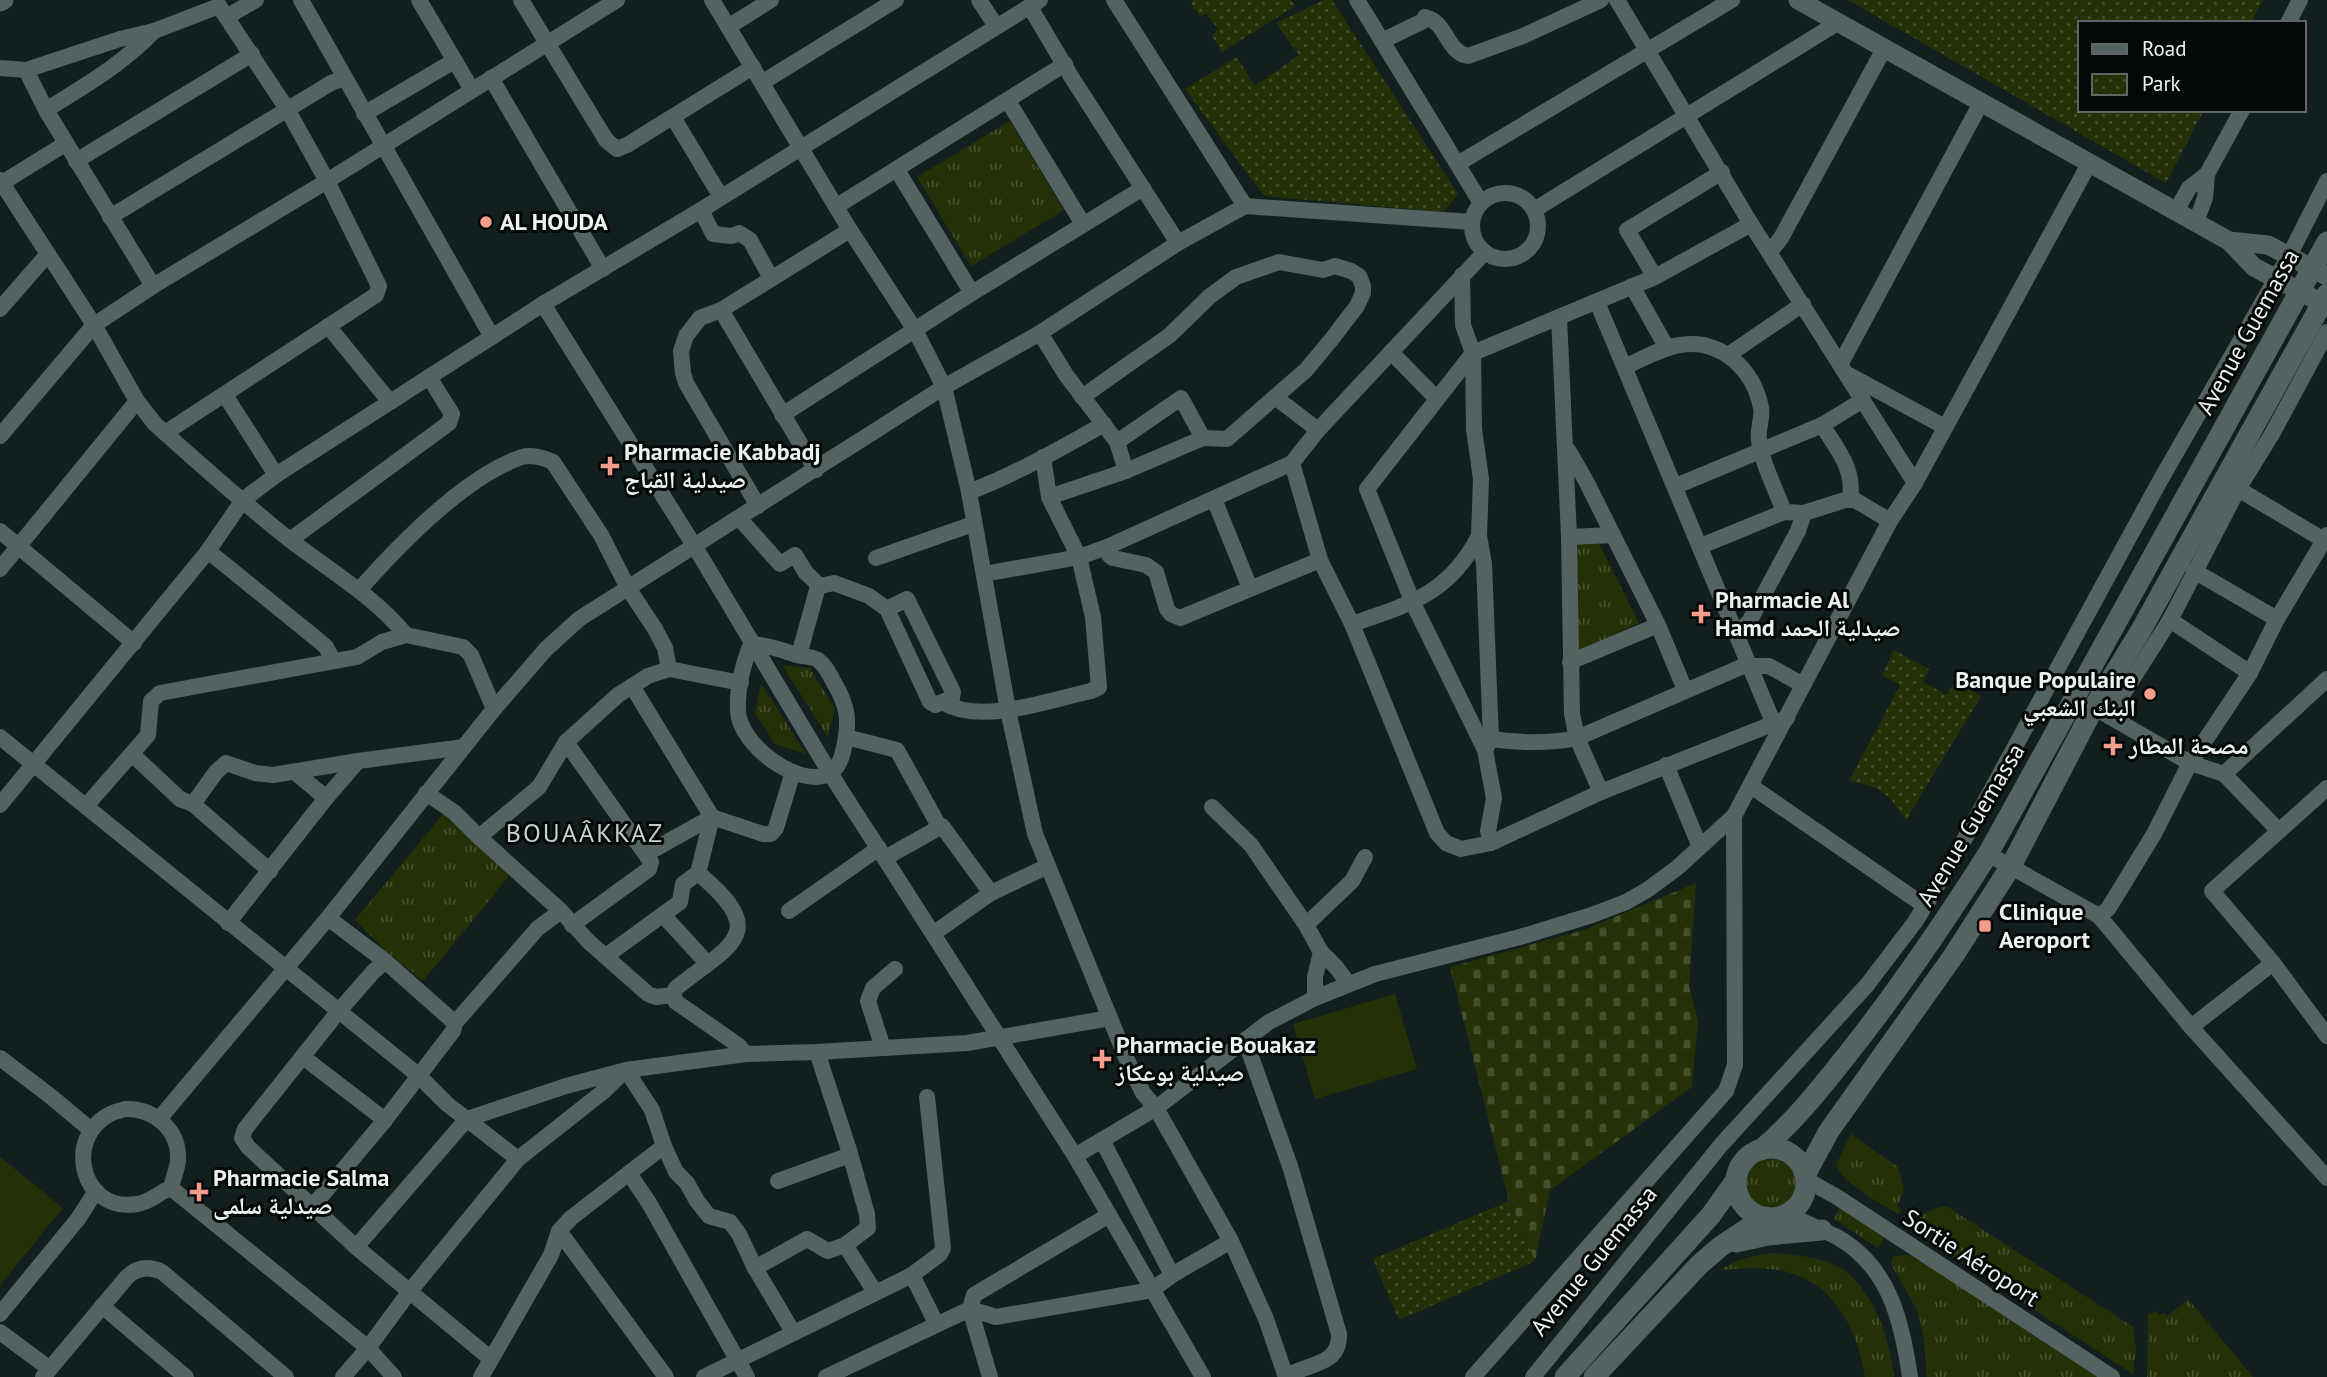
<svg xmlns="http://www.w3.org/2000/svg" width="2327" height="1377" viewBox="0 0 2327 1377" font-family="'PT Sans','Noto Naskh Arabic',sans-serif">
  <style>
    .grass { fill: url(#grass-tufts) }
    .cemetery { fill: url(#cemetery-stones) }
    .park { fill: url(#park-dots) }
    .pitch { fill: #243107 }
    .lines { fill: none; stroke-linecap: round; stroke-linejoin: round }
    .minor { stroke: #546361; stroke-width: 16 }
    .tertiary { stroke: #546361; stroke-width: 19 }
    .secondary { stroke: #546361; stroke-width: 21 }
    .poi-dot { fill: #f49d8c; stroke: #040807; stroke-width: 2.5 }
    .labels { text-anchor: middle; stroke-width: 6; stroke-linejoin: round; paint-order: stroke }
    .poi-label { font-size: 24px; font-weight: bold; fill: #ebf3f2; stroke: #040807; text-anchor: start }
    .street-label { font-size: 24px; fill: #ebf3f2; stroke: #040807 }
    .neighbourhood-label { font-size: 26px; letter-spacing: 2px; fill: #c0d1cf; stroke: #040807 }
  </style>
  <defs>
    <pattern id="grass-tufts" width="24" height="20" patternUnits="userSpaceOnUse" patternTransform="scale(1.75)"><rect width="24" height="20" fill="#243107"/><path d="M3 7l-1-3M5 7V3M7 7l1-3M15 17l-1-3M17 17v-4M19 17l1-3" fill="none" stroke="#444f2c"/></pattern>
    <pattern id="cemetery-stones" width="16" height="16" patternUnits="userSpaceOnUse" patternTransform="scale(1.75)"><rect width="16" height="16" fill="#243107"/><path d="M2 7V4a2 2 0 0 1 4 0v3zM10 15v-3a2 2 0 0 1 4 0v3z" fill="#444f2c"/></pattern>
    <pattern id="park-dots" width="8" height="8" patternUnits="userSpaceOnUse" patternTransform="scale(1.75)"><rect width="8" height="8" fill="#243107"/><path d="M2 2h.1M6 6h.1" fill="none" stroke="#444f2c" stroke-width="1.8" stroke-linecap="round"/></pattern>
  </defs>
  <rect width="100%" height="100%" fill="#121f1e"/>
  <g class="grass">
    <polygon points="1010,121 1064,210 971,266 917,177"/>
    <polygon points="1596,538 1639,623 1574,654 1575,541"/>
    <polygon points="782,665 810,668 835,709 828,737"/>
    <polygon points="761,683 806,754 775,744 755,713"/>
    <polygon points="445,812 514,870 423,981 384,949 355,920"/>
    <path d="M1851 1134 1898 1167 1904 1190 1897 1207 1901 1210 1898 1214C1877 1201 1847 1187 1836 1165Z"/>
    <circle cx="1771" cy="1184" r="25"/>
    <polygon points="1841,1206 1885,1234 1878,1248 1834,1219"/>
    <polygon points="1941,1207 1948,1207 2133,1327 2136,1349 2133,1374 1918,1234 1916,1220 1926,1212"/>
    <path d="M1774 1253C1794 1255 1815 1256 1833 1264 1871 1281 1891 1339 1894 1377H1865C1857 1324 1829 1274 1769 1269 1753 1267 1736 1269 1720 1270 1737 1259 1754 1255 1774 1253Z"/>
    <polygon points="1905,1254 1925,1263 2099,1377 1927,1377 1924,1340 1918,1312 1891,1264 1893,1257"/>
    <polygon points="2188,1299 2253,1377 2147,1377 2148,1315 2156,1311 2160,1315 2164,1313 2167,1316"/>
  </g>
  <polygon class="cemetery" points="1696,883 1689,986 1698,1022 1692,1087 1550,1190 1535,1261 1509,1201 1450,967 1584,930"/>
  <g class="park">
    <polygon points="1194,0 1291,0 1295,6 1222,52 1212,36 1218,29 1206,13 1200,17 1191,3"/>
    <polygon points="1324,0 1332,0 1458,194 1444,212 1264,196 1185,89 1237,57 1255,86 1299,55 1276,23"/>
    <polygon points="1848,0 2263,0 2251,23 2080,23 2080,110 2204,110 2166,183"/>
    <path d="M1894 650 1929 669 1923 682 1947 695 1955 681 1981 696 1906 820C1887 793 1883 787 1849 781L1900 685 1882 675Z"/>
    <polygon points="1509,1201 1535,1261 1399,1320 1373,1259"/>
  </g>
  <g class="pitch">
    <polygon points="1395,994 1417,1069 1315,1099 1293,1024"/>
    <polygon points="0,1157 63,1208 0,1285"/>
  </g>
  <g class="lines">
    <g class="minor">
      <polyline points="301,0 492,337"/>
      <polyline points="419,0 472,90"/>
      <polyline points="521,0 606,140 617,149 627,145 753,67"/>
      <polyline points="712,0 850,230 915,330 944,387 969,492 1008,710 1035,834 1127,1060 1143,1093 1156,1108 1231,1241 1266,1319 1286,1377"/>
      <polyline points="979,0 996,26"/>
      <polyline points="1114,0 1245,206"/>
      <polyline points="1357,0 1481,203"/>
      <polyline points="1617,0 1751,224 1915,483"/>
      <polyline points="1030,7 1072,78 1178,243"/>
      <polyline points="228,16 256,0"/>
      <polyline points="2288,23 2300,0"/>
      <polyline points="728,27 771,0"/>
      <path d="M1382 41 1423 21 1425 17C1447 22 1446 52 1468 56L1523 36 1601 0"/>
      <polyline points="0,68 26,70 120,39 154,31 219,6 287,109 327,181 379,286 376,295 165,433"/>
      <polyline points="26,70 46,110 153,286"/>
      <polyline points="491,78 603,269"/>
      <polyline points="763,82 896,0"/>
      <polyline points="1008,101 1083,224"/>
      <path d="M46 110C84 86 123 64 154 31"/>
      <polyline points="364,114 454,61"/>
      <polyline points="673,117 721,197"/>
      <polyline points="76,161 252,54"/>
      <polyline points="1459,163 1732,0"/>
      <polyline points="897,170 972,293"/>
      <polyline points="2207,174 2242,110"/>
      <path d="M0 180 94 325 137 401 155 424C199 463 244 504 290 540 330 571 374 596 406 635L382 642 357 657 160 693 151 701 148 735 86 806"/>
      <polyline points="2,183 65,144"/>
      <circle cx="1505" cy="226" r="33"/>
      <polyline points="837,206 1065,64"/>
      <polyline points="701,210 713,234 732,236 739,233 750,240 771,278"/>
      <polyline points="1534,210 1839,22"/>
      <polyline points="2176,211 2189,188 2207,174 2205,198 2196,222"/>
      <polyline points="110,217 331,83 344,78"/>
      <polyline points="1770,252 1781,238 1885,47"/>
      <polyline points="1462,275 1463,325 1473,353 1474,429 1481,479 1479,536 1484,564 1491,739 1485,750"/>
      <polyline points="1655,277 1627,230 1722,172"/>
      <polyline points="1632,286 1667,348"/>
      <polyline points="1597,302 1773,722"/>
      <polyline points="543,304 695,547 830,773 1075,1156 1203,1377"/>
      <polyline points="0,309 47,255"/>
      <polyline points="721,310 816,470"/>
      <polyline points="1559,317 1569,537 1572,714 1577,738 1601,792"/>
      <polyline points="328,326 390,402"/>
      <polyline points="1040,333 1066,375 1117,442 1126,471"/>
      <polyline points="1391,352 1437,399"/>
      <polyline points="1728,355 1803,304"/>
      <polyline points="1841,363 1982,101"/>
      <path d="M1625 367C1642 359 1661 348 1680 345 1721 338 1754 370 1761 408 1763 419 1757 429 1759 440 1762 464 1776 489 1784 512"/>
      <polyline points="1849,375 1945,427"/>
      <polyline points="225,395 276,475"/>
      <polyline points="1275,397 1318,430"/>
      <polyline points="782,415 972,293 1143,188"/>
      <path d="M1822 425C1837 449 1855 469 1850 499"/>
      <polyline points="0,436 94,325 153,286 327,181 617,0"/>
      <polyline points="1117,442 1181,398 1203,438"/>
      <polyline points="1568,450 1586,481 1658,625 1685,690"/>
      <polyline points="1043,457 1049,497"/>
      <polyline points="1292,463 1320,560 1352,624 1437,833 1446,843 1461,849 1491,843 1601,792 1787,718"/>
      <polyline points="1676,486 1822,425 1863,400"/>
      <polyline points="2238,489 2324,540"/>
      <path d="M969 492C1016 474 1060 449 1104 424"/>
      <polyline points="1214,499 1250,588"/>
      <polyline points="758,506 686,383 683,373 681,351 686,336 700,318 721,310 850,230"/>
      <polyline points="739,518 780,564 795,555 806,573 820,586"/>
      <polyline points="0,531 134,643"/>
      <polyline points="1569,537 1612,535"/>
      <polyline points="290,540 449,423 452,414 429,377"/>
      <polyline points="1701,546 1784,512 1804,513 1845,500 1855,500 1890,521"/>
      <polyline points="1107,547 1109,555 1113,558 1146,565 1156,572 1167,609 1171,614 1180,618 1320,560"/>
      <polyline points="208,551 318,640 326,647 333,660"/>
      <polyline points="876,558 973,524"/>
      <polyline points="0,569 137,401"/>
      <polyline points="2194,571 2277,619"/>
      <polyline points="984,574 1079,557 1107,547 1292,463 1318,430 1485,252"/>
      <path d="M359 590C398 546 465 476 522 457 531 454 545 458 553 462L601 535 628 588 655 629 665 648 669 669"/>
      <polyline points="2170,620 2250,673"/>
      <path d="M1352 624C1410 604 1449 594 1479 536"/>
      <polyline points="1737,633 1749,622 1798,531 1804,513"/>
      <polyline points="406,635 463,647 471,655 494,709"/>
      <path d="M751 644C771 646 779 649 797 655 804 657 812 656 818 660 825 665 829 673 833 681 849 707 850 722 843 752 841 760 837 769 829 774 798 789 739 744 738 711 737 689 743 664 751 644Z"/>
      <polyline points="799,655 817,590 820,586 834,583 869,596 887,609 930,702 935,705 952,698 953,692 907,599 887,609"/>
      <polyline points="1570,662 1658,625"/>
      <polyline points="1750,666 1769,666 1803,685"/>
      <path d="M944 703C982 725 1050 700 1091 691L1099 687 1093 617 1079 557 1049 497 1126 471 1203 438 1227 439 1306 370 1331 340 1357 306 1363 293V286L1359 276 1351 271 1335 266 1323 270 1279 262 1236 277 1210 296 1170 335 1082 397"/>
      <polyline points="2102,712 2190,763 2224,774 2327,679"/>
      <polyline points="2109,716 2170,620 2238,489 2272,434 2327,332"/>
      <polyline points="0,737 418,1075 447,1104 518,1159"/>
      <polyline points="846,737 897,750 939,826"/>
      <path d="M1491 739C1520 743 1548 744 1577 738L1748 664"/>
      <polyline points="566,742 651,862 649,869 572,925"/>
      <polyline points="132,754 180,799 193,804 270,871"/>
      <polyline points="1666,765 1700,847"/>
      <polyline points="296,773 326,798"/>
      <polyline points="2224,774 2279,831"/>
      <polyline points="1751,786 1925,906"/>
      <polyline points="2327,788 2212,891 2273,963 2327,1036"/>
      <polyline points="426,793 454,812 479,837 539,787 566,742 618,695 648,676 669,669 741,683"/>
      <polyline points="193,804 216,772 226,763 255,773 273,775 358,761"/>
      <polyline points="0,805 208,551 243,500 276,475 543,304 701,210 1040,0"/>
      <polyline points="1212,807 1251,845 1306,925 1321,952 1336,967 1348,983"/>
      <polyline points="479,837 561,911"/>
      <polyline points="1491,843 1488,831 1494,798 1485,750 1413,603 1367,489 1473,353 1655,277 1751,224"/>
      <polyline points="646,854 712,817 763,834 771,834 776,828 793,772"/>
      <polyline points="1988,854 2099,916 2191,1027 2327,1178"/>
      <polyline points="885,858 942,826 991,893"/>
      <path d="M698 873C770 933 733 943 676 988L673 995 676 1002 738 1045 746 1054"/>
      <polyline points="789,911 879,848"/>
      <polyline points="663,915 707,963"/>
      <polyline points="2099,916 2108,909 2154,834 2190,763 2250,673 2277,619 2327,535"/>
      <polyline points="328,918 385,961 455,1023"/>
      <polyline points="228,923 326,798 358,761 464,747"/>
      <polyline points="1306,925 1352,881 1365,857"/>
      <polyline points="934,933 991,893 1048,866"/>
      <polyline points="606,956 680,902 683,884 698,873 712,817 632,686"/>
      <polyline points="385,961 373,972 338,1012 245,1129 242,1138 248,1147 356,1247 491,1359"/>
      <polyline points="1315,998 1315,977 1321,952"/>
      <polyline points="2191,1027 2273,963"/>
      <path d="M1245 1040 1290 1166 1339 1334C1340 1366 1308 1363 1287 1376"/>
      <polyline points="883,1048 868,1001 873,988 895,969"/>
      <polyline points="303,1057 385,1120"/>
      <polyline points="0,1058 49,1095 91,1130"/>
      <path d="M125 1109C154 1108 180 1130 178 1161 177 1170 173 1178 171 1188 159 1192 151 1202 137 1204 76 1214 60 1123 125 1109Z"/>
      <polyline points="159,1119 328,918 494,709 546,649 579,619 944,387 1040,333 1178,243 1245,206 1472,222"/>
      <polyline points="1103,1142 1172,1275"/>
      <polyline points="664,1146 571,1218 559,1231 666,1377"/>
      <polyline points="1075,1156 1156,1108 1269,1022 1315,998 1375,974 1520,937 1592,915 1626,902 1647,890 1677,868 1734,816 1890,521 1915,483 2090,162"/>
      <polyline points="629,1173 649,1203 747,1377"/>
      <polyline points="1805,1179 1837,1197 2112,1377"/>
      <polyline points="778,1181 850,1155"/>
      <polyline points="171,1188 368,1348 394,1377"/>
      <polyline points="312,1207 385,1120 453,1031 455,1023 538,928 561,911 588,941 648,994 656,997 673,995"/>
      <path d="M1787 1214C1803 1222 1821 1229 1837 1237 1890 1267 1902 1322 1910 1377"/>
      <polyline points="845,1245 875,1292"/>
      <polyline points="356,1247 467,1119 566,1086 626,1070 652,1110 664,1146 676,1172 687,1183 697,1201 709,1216 730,1222 739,1234 755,1268 793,1332"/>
      <polyline points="755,1268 807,1239 828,1251 845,1245 868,1228 867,1214 849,1150 817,1052"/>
      <polyline points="912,1275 940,1254 943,1248 927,1097"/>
      <polyline points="102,1306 186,1377"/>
      <polyline points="0,1314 78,1219 96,1191"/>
      <polyline points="0,1332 50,1369"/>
      <path d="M43 1377 127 1277C137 1267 149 1266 162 1272L286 1377"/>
      <polyline points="343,1377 368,1348 410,1291 518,1159 604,1091 626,1070 746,1054 817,1052 967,1043 1110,1018"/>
      <polyline points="481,1377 551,1255 559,1231"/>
      <polyline points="704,1377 912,1275 936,1323"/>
      <polyline points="826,1377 970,1309 996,1317 1152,1290 1172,1275 1231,1241"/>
      <polyline points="990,1377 970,1309 974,1295 1109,1215"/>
      <polyline points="1473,1377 1726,1091 1735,1065 1734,816"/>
      <polyline points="1533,1377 1721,1145 1867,985 1915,922 1957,853 2161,479 2289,256 2327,181"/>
    </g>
    <g class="tertiary">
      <polyline points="1798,0 2229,241 2254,267 2322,303"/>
      <polyline points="0,2 4,0"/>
      <polyline points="2229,241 2268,245 2327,276"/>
    </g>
    <g class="secondary">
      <circle cx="1771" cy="1183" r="35"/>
      <path d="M1761 1150C1794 1122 1820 1089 1847 1055 1898 991 1944 923 1988 854L2327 242"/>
      <polyline points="1805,1175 1829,1131 1954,955 2011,866 2094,707 2140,632 2327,294"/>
      <polyline points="1736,1242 1768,1235 1822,1230"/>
      <polyline points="1565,1377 1711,1215 1736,1180"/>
      <polyline points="1594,1377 1699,1265 1721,1246 1765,1217"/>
    </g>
  </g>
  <g class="poi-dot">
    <circle cx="486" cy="222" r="7"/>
    <path d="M606.5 455.5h7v7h7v7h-7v7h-7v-7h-7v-7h7z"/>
    <path d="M1697.5 603.5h7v7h7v7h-7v7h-7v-7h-7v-7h7z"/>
    <circle cx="2150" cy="694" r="7"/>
    <path d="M2109.5 735.5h7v7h7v7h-7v7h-7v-7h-7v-7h7z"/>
    <rect x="1978" y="919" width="14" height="14" rx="3.5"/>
    <path d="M1098.5 1048.5h7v7h7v7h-7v7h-7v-7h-7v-7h7z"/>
    <path d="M195.5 1181.5h7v7h7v7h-7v7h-7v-7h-7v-7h7z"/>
  </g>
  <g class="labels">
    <g class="poi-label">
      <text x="500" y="230">AL HOUDA</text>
      <text x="624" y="460">Pharmacie Kabbadj<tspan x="624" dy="28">صيدلية القباج</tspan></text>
      <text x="1715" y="608">Pharmacie Al<tspan x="1715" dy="28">Hamd صيدلية الحمد</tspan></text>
      <text x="2136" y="688" text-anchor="end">Banque Populaire<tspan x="2136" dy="28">البنك الشعبي</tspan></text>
      <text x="2129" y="754">مصحة المطار</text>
      <text x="1999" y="920">Clinique<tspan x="1999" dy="28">Aeroport</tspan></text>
      <text x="1116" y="1053">Pharmacie Bouakaz<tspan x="1116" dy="28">صيدلية بوعكاز</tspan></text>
      <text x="213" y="1186">Pharmacie Salma<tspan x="213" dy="28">صيدلية سلمى</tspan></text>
    </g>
    <g class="street-label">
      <text transform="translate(2248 332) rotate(-61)" y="8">Avenue Guemassa</text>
      <text transform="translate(1971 825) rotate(-59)" y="8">Avenue Guemassa</text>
      <text transform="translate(1971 1258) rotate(33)" y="8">Sortie Aéroport</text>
      <text transform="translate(1594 1261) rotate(-51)" y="8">Avenue Guemassa</text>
    </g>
    <g class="neighbourhood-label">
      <text x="585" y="842">BOUAÂKKAZ</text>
    </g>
  </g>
  <rect x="2078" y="21" width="228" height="91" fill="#040807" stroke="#606665" stroke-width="2"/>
  <rect x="2092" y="44" width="35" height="10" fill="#546361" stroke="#606665" stroke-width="2"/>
  <text x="2142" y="56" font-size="21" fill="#ebf3f2">Road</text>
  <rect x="2092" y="74" width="35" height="21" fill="url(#park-dots)" stroke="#606665" stroke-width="2"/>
  <text x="2142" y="91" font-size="21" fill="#ebf3f2">Park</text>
</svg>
